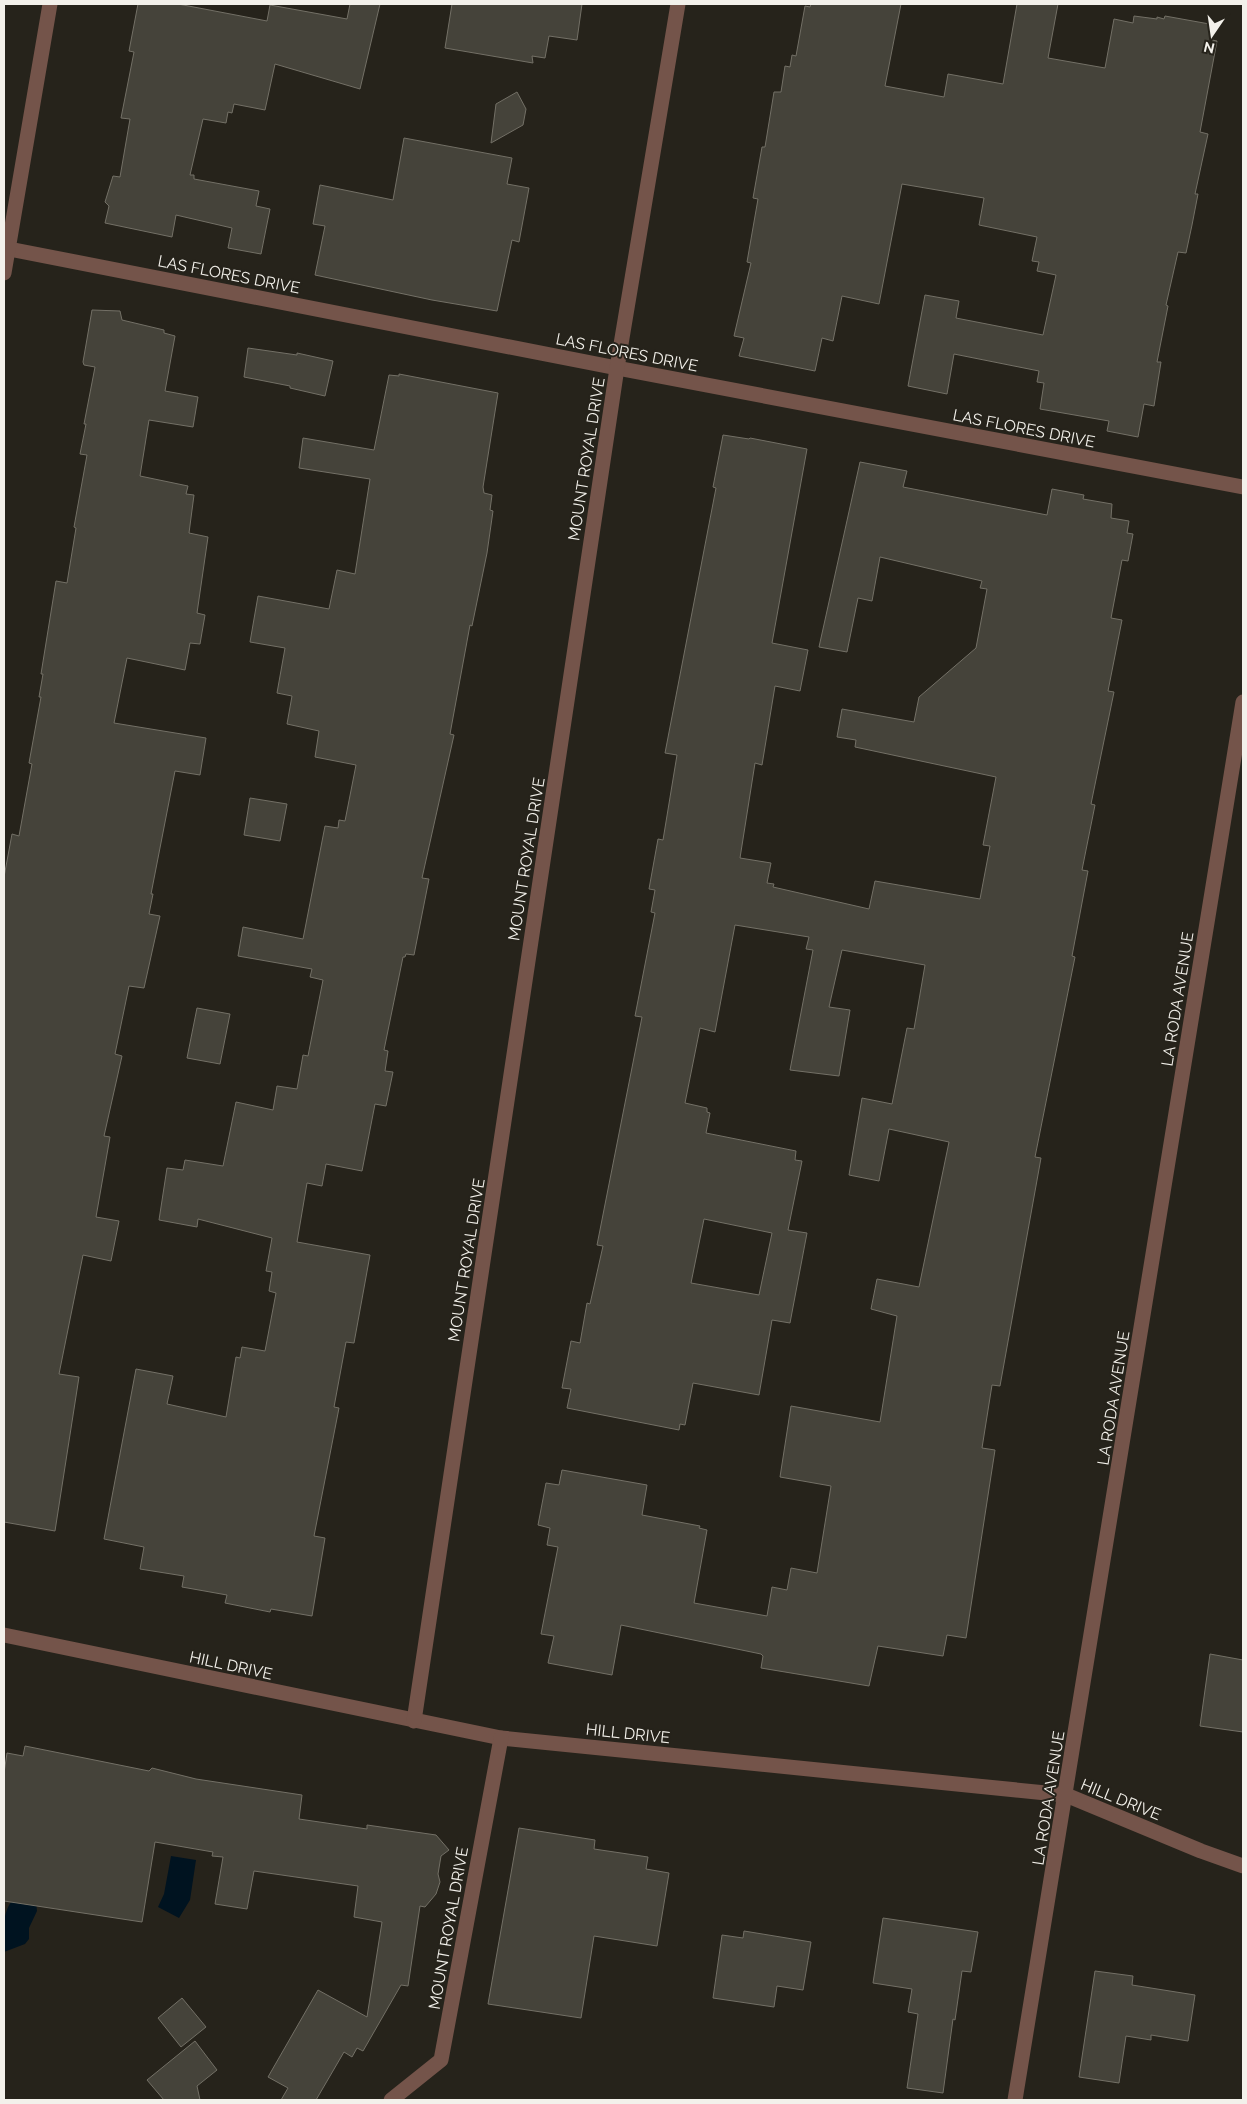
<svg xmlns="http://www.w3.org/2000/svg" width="1247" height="2104" viewBox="0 0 1247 2104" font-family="Raleway,sans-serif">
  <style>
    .water { fill: #001320 }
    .building { fill: #45433a; stroke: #737066; fill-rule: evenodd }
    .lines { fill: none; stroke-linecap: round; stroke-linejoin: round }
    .minor { stroke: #74544a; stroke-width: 15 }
    .labels { text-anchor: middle; stroke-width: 4; stroke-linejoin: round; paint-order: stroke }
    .street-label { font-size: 16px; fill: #f3f1eb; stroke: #26231b }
  </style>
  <rect width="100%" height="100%" fill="#26231b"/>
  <g class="water">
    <polygon points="171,1856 196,1860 190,1900 179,1918 158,1907 164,1894"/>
    <path d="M12 1901 36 1902 37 1911 29 1928V1939L25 1944 4 1952C4 1936 1 1914 12 1901Z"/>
  </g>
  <g class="building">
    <polygon points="138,4 178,4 267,21 270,5 347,19 350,4 380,4 360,89 275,64 265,110 234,104 232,113 228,112 226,123 203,119 190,175 194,175 194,179 259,191 256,206 270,209 261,254 228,248 232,228 176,215 172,237 105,223 109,206 105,202 113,176 120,177 130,119 121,118 134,52 129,51"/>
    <polygon points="452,4 582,4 577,40 549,36 545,58 532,56 533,63 445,48"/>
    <polygon points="811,4 901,4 885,86 944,97 948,74 1003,84 1017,4 1058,4 1048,58 1105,68 1114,19 1133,23 1134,16 1157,19 1157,17 1164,19 1165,16 1215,25 1212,40 1217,41 1200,132 1208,134 1195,194 1198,194 1192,225 1186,253 1178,252 1166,305 1168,306 1157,362 1161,362 1154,406 1144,404 1138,437 1107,431 1109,421 1040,409 1044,383 1037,382 1039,371 954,354 947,394 908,386 925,295 959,301 956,318 1043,335 1056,275 1037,271 1039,262 1032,261 1037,237 979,225 984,198 902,184 879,304 842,296 833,341 822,338 815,371 739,356 744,338 734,336 751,263 747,262 758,199 753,198 762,147 765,147 774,92 781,92 785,66 790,67 792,55 796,56 805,6 810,7"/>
    <polygon points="517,92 526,109 523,125 491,143 496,104"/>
    <polygon points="404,138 512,158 507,184 529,188 519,242 512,240 497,311 432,300 315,275 325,226 313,224 320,185 393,200"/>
    <polygon points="92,310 120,311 122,320 164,330 164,333 175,336 165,391 198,397 193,427 149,420 140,476 188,486 186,494 194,495 189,533 208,537 197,613 205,615 200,644 190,643 185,670 127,658 114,723 206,738 200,775 175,771 151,894 153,894 149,914 160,916 144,988 129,986 115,1054 122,1056 104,1136 110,1137 96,1217 119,1221 111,1261 83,1255 59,1374 79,1377 55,1531 4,1522 4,877 12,834 19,836 32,764 29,763 41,697 39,697 43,674 41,674 56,581 67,583 76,528 74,527 87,455 80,454 86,424 84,424 95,367 84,365 83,362"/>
    <polygon points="248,348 297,355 297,353 333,361 325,396 290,388 290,386 244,377"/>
    <polygon points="399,374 498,393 483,487 484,493 492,495 490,510 493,511 487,553 472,626 470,625 450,734 454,735 422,878 429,879 414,955 406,954 405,957 403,957 384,1050 388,1051 385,1071 393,1072 386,1106 375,1104 362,1171 326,1164 322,1186 307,1183 297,1242 370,1255 354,1343 346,1342 334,1407 339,1408 314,1536 325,1538 312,1616 271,1609 270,1612 225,1603 227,1595 182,1587 184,1576 140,1569 144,1547 104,1539 136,1369 173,1376 167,1404 226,1417 236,1357 240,1358 242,1347 265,1351 276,1293 269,1291 272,1272 266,1271 272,1238 198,1219 197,1227 159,1220 167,1168 183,1170 185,1160 223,1166 236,1102 273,1110 277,1086 297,1089 303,1055 308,1056 323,980 310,977 312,969 238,956 243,927 303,939 325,826 338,828 339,820 345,821 356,765 315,757 319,731 287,724 292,696 277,693 285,648 250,642 258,596 329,609 337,570 355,574 370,479 299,468 303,438 374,450 389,375 399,376"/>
    <path d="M723 435 749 439 750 438 807 449 772 643 808 650 800 691 775 686 762 765 755 763 740 858 771 863 767 883 774 884 773 887 869 909 875 881 980 899 990 846 983 845 996 777 855 747 856 740 837 737 842 709 914 722 919 697 976 648 987 589 980 588 982 581 880 557 872 601 858 598 847 652 819 647 860 462 907 471 903 487 1047 515 1052 489 1084 495 1083 499 1112 504 1111 518 1129 521 1127 533 1133 534 1128 561 1122 560 1111 618 1122 620 1108 691 1114 692 1091 804 1095 805 1082 870 1088 871 1072 956 1075 957 1035 1157 1041 1158 1000 1386 992 1385 982 1448 995 1450 966 1638 947 1635 943 1656 878 1646 869 1686 761 1668 763 1656 761 1654 621 1625 612 1675 548 1663 554 1636 541 1634 558 1547 547 1545 550 1528 538 1525 546 1483 559 1485 562 1470 647 1485 642 1515 700 1526 699 1528 707 1530 694 1603 767 1616 772 1587 787 1590 791 1568 817 1573 831 1486 780 1477 791 1406 880 1422 897 1316 871 1309 877 1279 919 1287 949 1142 889 1129 879 1181 849 1175 862 1098 892 1104 907 1028 914 1029 925 965 842 950 829 1007 850 1010 839 1076 790 1070 813 950 806 949 809 937 735 925 715 1032 700 1028 685 1103 707 1108V1112L710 1113 706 1133 796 1151 795 1160 802 1161 788 1230 807 1233 790 1323 772 1320 759 1395 693 1383 685 1425 680 1424 679 1430 567 1408 571 1389 562 1388 571 1341 580 1343 587 1303 590 1304 603 1246 597 1245 642 1017 635 1016 655 913 651 912 655 890 649 889 658 839 663 840 677 755 665 753 716 488 713 487ZM704 1219 772 1233 759 1295 691 1283Z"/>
    <polygon points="250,798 287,804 280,841 244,835"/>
    <polygon points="197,1008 230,1014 220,1064 187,1058"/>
    <polygon points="1210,1654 1243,1660 1243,1732 1200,1726"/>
    <polygon points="25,1746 149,1771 152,1768 196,1779 302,1795 299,1819 367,1829 367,1825 436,1835 449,1850 441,1856 438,1874 440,1882 436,1894 425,1907 420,1906 408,1986 401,1985 363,2051 357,2048 352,2057 344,2052 316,2100 281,2100 288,2088 268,2077 318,1990 367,2017 382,1922 354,1917 358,1886 254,1871 247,1909 215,1904 223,1857 212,1856 213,1852 155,1842 142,1922 4,1901 4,1773 7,1753 23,1756"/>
    <polygon points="519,1828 595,1840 594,1849 648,1857 646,1869 669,1873 657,1946 594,1936 581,2018 488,2004"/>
    <polygon points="883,1918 978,1932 971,1972 962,1971 955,2020 953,2019 943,2093 907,2088 918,2014 908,2012 912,1989 873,1983"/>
    <polygon points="744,1931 811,1942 803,1990 777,1986 774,2007 713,1998 722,1935 743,1938"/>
    <polygon points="1095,1971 1133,1976 1132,1985 1195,1995 1188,2041 1151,2035 1151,2040 1126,2036 1119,2083 1079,2077"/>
    <polygon points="182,1998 206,2027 181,2047 158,2018"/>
    <polygon points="195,2041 217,2070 197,2086 200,2100 164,2100 147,2080"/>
  </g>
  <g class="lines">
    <g class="minor">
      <polyline points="4,248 617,368 1243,487"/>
      <polyline points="4,273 50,4"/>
      <polyline points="4,1635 501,1738 1066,1795 1201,1851 1243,1866"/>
      <polyline points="414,1721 617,368 678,4"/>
      <polyline points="391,2100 441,2060 501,1738"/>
      <polyline points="1015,2100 1243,702"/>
    </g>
  </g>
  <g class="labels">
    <g class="street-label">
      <text transform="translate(229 274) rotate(11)" y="6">LAS FLORES DRIVE</text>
      <text transform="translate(627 352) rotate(11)" y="6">LAS FLORES DRIVE</text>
      <text transform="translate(1024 428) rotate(11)" y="6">LAS FLORES DRIVE</text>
      <text transform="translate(586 459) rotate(-81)" y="6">MOUNT ROYAL DRIVE</text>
      <text transform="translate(526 859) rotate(-81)" y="6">MOUNT ROYAL DRIVE</text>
      <text transform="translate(1177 999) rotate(-81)" y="6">LA RODA AVENUE</text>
      <text transform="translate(466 1260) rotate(-81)" y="6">MOUNT ROYAL DRIVE</text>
      <text transform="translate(1113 1398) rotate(-81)" y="6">LA RODA AVENUE</text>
      <text transform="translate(231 1665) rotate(12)" y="6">HILL DRIVE</text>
      <text transform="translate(628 1733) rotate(6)" y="6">HILL DRIVE</text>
      <text transform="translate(1048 1798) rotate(-81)" y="6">LA RODA AVENUE</text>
      <text transform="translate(1121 1799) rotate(22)" y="6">HILL DRIVE</text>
      <text transform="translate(448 1928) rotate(-80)" y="6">MOUNT ROYAL DRIVE</text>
    </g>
  </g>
  <rect width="1247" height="2104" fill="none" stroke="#f3f1eb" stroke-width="10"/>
  <g transform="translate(1212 35) rotate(193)" stroke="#26231b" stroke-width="4" paint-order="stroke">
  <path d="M0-4L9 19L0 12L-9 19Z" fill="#f3f1eb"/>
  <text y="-8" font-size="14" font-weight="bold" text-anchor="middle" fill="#f3f1eb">N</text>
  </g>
</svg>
